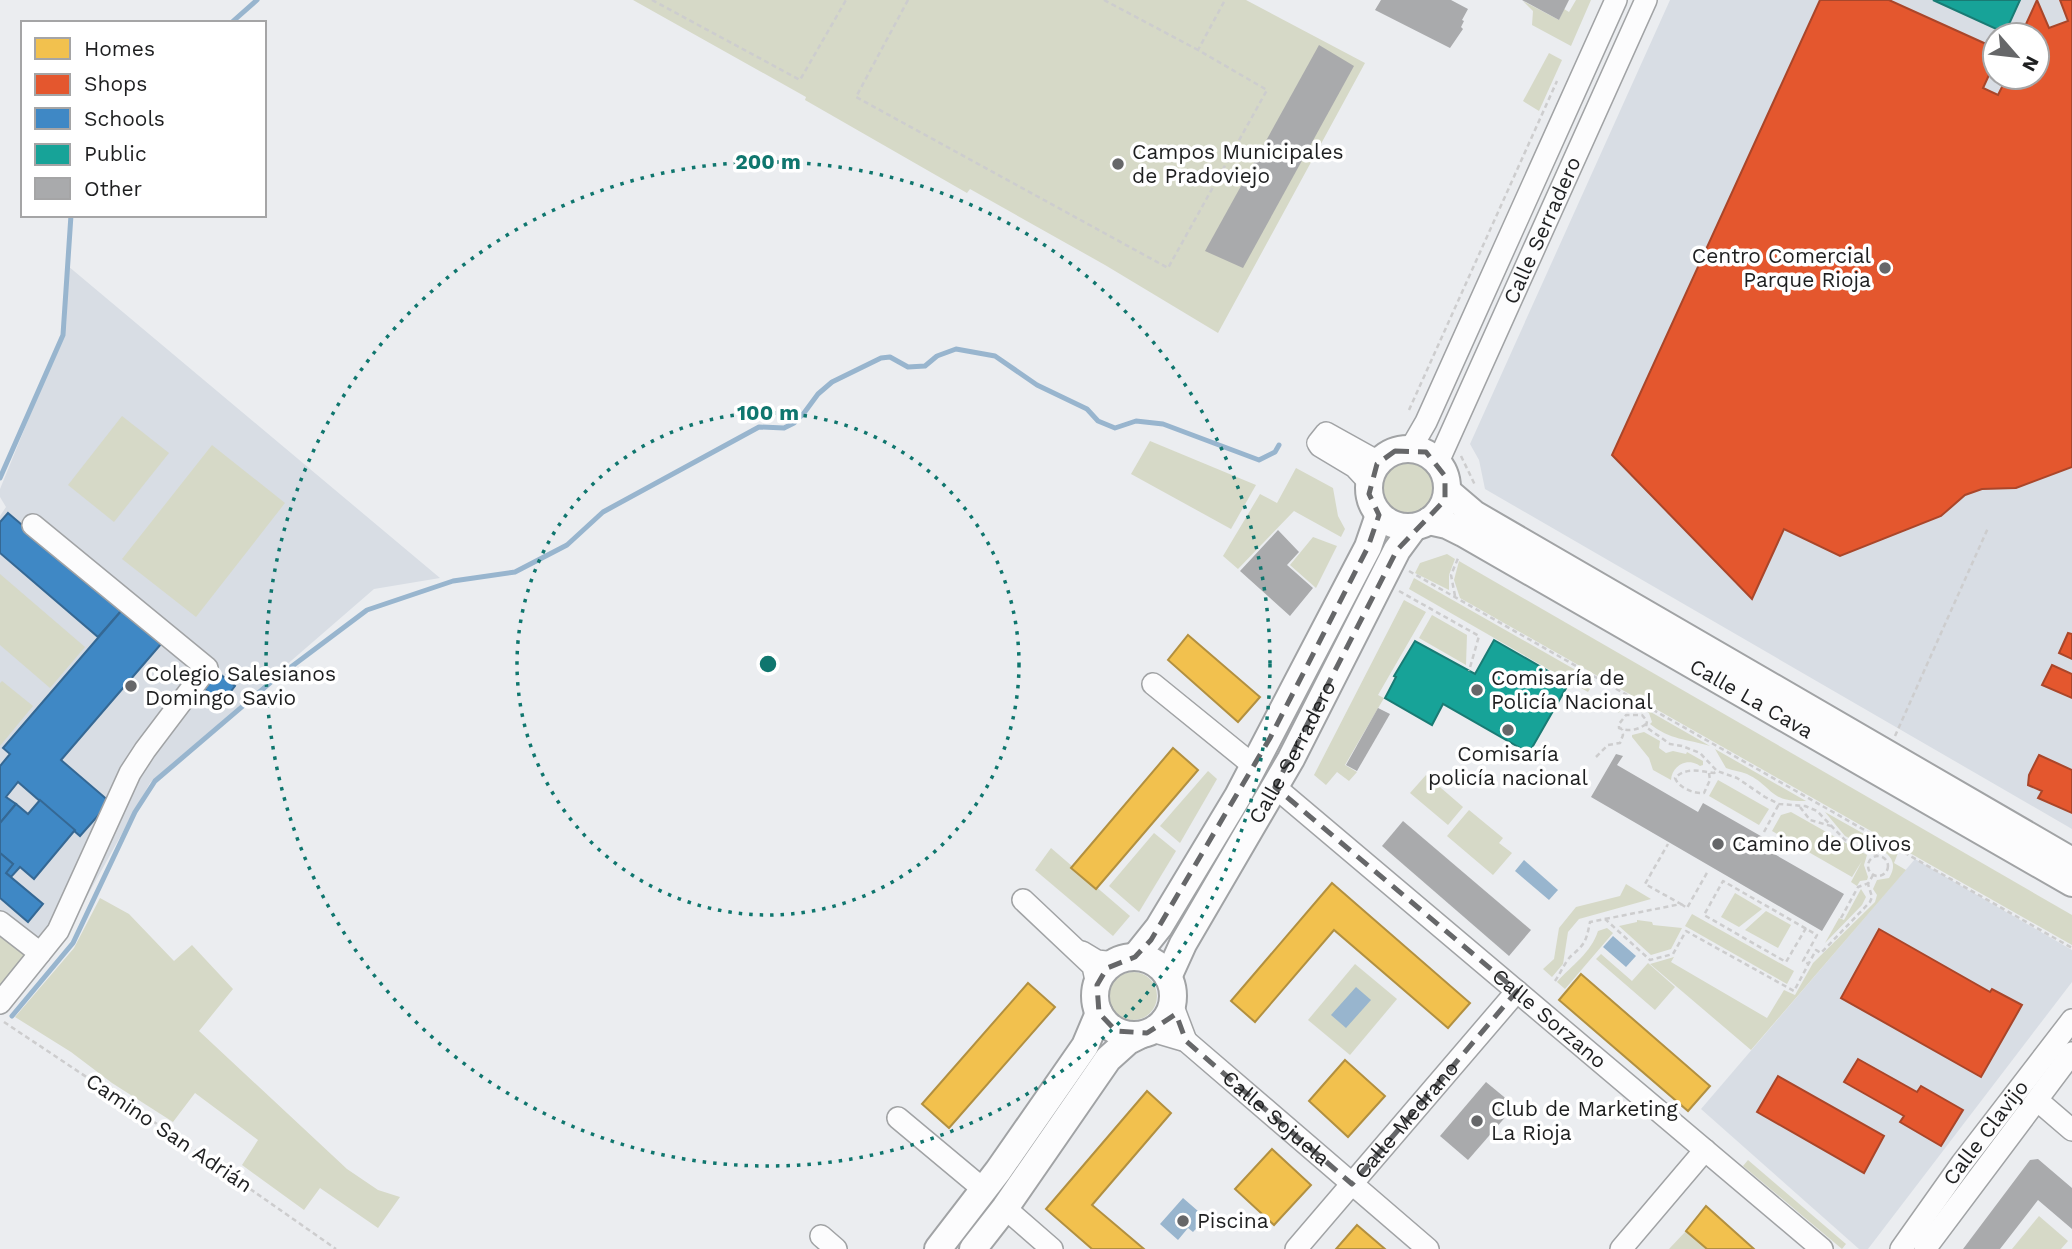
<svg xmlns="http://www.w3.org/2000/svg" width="2072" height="1249" viewBox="0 0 2072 1249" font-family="'Work Sans',sans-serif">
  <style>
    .built { fill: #d8dde4; fill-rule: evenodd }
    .green { fill: #d6d9c7 }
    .water { fill: #98b5ce }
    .homes { fill: #f2c14e; stroke: #b29040; stroke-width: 2 }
    .shops { fill: #e4572e; stroke: #a9462a; stroke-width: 2 }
    .schools { fill: #3f88c5; stroke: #356894; stroke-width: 2 }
    .public { fill: #17a398; stroke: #197b74; stroke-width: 2 }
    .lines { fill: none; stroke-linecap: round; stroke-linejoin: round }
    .stream { stroke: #98b5ce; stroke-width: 5 }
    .building { fill: #a9aaac }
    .minor-casing { stroke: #a1a3a5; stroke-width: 24 }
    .major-casing { stroke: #a1a3a5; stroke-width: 30 }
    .path { stroke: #cdcdce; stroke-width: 2.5; stroke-dasharray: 5 3.5; stroke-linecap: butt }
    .minor { stroke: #fcfcfd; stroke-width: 21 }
    .major { stroke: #fcfcfd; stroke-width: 26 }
    .marked { fill: none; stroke: #666769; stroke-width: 5; stroke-dasharray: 14 9; stroke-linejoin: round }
    .ring { fill: none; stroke: #0f766e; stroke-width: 3.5; stroke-dasharray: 3.5 7 }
    .poi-dot { fill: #666769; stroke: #fff; stroke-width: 2.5 }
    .labels { text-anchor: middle; stroke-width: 7; stroke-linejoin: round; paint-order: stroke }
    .poi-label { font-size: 21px; fill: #1e1f20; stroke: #fff; text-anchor: start }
    .street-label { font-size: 21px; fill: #1e1f20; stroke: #fff }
    .centre { fill: #0f766e; stroke: #fff; stroke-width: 3.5 }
    .ring-label { font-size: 21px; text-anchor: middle; font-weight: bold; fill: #0f766e; stroke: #fff; stroke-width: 7; stroke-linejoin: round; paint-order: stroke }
  </style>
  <rect width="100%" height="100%" fill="#ebedf0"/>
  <g class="built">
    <path d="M1670 0H2072V829L1485 489 1479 460 1470 444ZM1995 35H2037V77H1995Z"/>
    <polygon points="68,266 440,578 374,589 150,783 64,938 0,1009 0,516 6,507 0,497 0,489 66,327"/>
    <polygon points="1915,859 2072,950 2072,982 1868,1249 1859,1249 1701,1109"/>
  </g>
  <g class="green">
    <polygon points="633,0 1246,0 1365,63 1218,333 1105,265 970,189 967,193 805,100 806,97"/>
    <polygon points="1576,0 1591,0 1571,46 1532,25 1533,11 1523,1 1559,20 1564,9 1569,12"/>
    <polygon points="1549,53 1562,60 1539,111 1523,101"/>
    <polygon points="122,416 169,453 114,522 68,485"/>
    <polygon points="1150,441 1256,485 1231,529 1131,474"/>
    <polygon points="212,445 285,503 196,617 122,559"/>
    <circle cx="1408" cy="487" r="27"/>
    <polygon points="1296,468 1333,488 1338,516 1345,529 1341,537 1294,511 1238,569 1223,556 1260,494 1277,503"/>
    <polygon points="1313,537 1337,546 1316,588 1290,565"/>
    <polygon points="1447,554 1455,559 1449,575 1449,590 1415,573 1420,563"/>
    <polygon points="1459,561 2072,915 2072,945 1460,598 1454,580"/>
    <polygon points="0,574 85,647 50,688 0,645"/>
    <polygon points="1414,578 1595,681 1588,692 1409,589"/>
    <polygon points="1404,600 1426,612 1378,695 1384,698 1345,765 1357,772 1349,781 1337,772 1326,785 1314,775"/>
    <polygon points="1432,615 1467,635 1466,665 1419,638"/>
    <polygon points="2,681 33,706 0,746 0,683"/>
    <path d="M1628 699 1710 746C1687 739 1670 740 1650 724L1652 722 1649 713C1640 705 1628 705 1618 713Z"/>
    <path d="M1644 732 1660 741 1659 748 1666 753 1673 751 1686 754 1687 752 1703 761V765L1700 766C1688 757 1672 765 1671 780L1653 770 1649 758 1632 737V735Z"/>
    <path d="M1715 749 1806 801C1768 802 1774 787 1747 774 1740 771 1733 771 1726 768Z"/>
    <polygon points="1208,771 1217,779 1180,843 1160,826"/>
    <polygon points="1426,775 1463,807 1448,825 1410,793"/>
    <polygon points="1718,780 1769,809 1759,825 1709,796"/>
    <polygon points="1469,810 1503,838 1499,843 1512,853 1493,875 1447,836"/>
    <polygon points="1791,812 1867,855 1864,865 1868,877 1867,880 1860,881 1857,886 1851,882 1862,861 1852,877 1772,831 1781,815"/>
    <path d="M1825 812 1898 853 1894 863 1906 870 1751 1050 1650 964 1674 957 1671 962 1767 1018 1784 990 1795 995 1813 963 1875 902 1877 895 1873 889 1877 880 1889 878C1896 867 1894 858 1883 851L1881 854 1845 836Z"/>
    <polygon points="1154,833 1176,851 1139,912 1109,886"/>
    <polygon points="1051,848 1130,916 1113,936 1035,870"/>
    <polygon points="1626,884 1651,899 1579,919 1568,932 1563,964 1552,977 1543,969 1554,959 1559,928 1576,907 1620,896"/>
    <polygon points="1861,889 1866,897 1862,905 1825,943 1839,918 1844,920"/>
    <polygon points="1735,893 1762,909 1739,927 1721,917"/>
    <polygon points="100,898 129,914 174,961 192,945 233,989 199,1031 347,1169 378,1190 400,1197 378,1228 320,1188 304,1210 242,1165 258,1140 195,1093 173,1122 112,1083 71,1052 15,1017 74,948"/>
    <polygon points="1766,911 1791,925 1778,948 1745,930"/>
    <polygon points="1692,914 1794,971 1787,984 1685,926"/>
    <polygon points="1637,920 1652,922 1653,925 1682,928 1671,949 1651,955 1619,926 1637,922"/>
    <path d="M1607 928 1613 933 1565 989 1557 982C1572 965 1591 953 1598 931Z"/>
    <polygon points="0,934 26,954 0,988"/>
    <polygon points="1601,954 1632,981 1648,963 1675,987 1655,1010 1596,959"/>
    <polygon points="1355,964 1397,999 1350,1055 1308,1020"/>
    <circle cx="1133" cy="996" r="24"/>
    <polygon points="1748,1160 1846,1244 1842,1249 1743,1166"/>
    <polygon points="2039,1216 2068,1241 2061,1249 2012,1249"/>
    <polygon points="1686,1231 1707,1249 1669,1249"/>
  </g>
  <g class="water">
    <polygon points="1524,860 1558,890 1549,900 1515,871"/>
    <polygon points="1613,936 1636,956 1626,967 1603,947"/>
    <polygon points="1356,987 1371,1000 1346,1028 1331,1015"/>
    <polygon points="1183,1198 1206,1218 1193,1232 1188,1228 1178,1240 1160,1224"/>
  </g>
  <g class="homes">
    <polygon points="1188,635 1260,697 1238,722 1168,660"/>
    <polygon points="1173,748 1198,770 1096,889 1071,868"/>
    <polygon points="1332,883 1470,1003 1448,1028 1334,930 1255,1022 1231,1001"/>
    <polygon points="1581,974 1710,1086 1688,1111 1559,1000"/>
    <polygon points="1028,983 1055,1007 949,1128 922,1104"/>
    <polygon points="1345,1060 1385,1096 1348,1137 1309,1101"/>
    <polygon points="1147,1091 1171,1113 1092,1205 1144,1249 1092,1249 1046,1209"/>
    <polygon points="1272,1149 1311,1185 1274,1225 1235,1189"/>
    <polygon points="1706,1206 1754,1249 1707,1249 1686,1231"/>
    <polygon points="1357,1225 1385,1249 1336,1249"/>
  </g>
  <g class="shops">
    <polygon points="1820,0 1889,0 1995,48 1995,62 1983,88 1998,95 2007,77 2037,77 2037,35 2021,35 2037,0 2049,28 2068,21 2060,0 2072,0 2072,467 2016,488 1982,489 1965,495 1941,516 1840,556 1784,529 1752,599 1612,455"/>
    <polygon points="2068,633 2072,634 2072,659 2059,653"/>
    <polygon points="2052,665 2072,674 2072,698 2042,685"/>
    <polygon points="2039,755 2072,770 2072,813 2038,798 2042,791 2028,785 2029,775"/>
    <polygon points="1879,929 1990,992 1992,989 2022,1005 1981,1077 1841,998"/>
    <polygon points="1858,1059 1917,1092 1921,1086 1963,1110 1941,1146 1900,1122 1904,1116 1844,1082"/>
    <polygon points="1778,1076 1884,1136 1864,1173 1757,1112"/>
  </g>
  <g class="schools">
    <polygon points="8,513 122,610 98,637 0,553 0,522"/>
    <polygon points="122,610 161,644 61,760 110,802 80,836 18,782 6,797 16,804 0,823 0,766 10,754 3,748"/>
    <polygon points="215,670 235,686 222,703 202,687"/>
    <polygon points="40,800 75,830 34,879 20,867 11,877 6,873 13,864 0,853 0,823 16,804 28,814"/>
    <polygon points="0,853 13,864 6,873 43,904 28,922 0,898"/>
  </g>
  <g class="public">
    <polygon points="1933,0 2020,0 2005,33"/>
    <polygon points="1494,640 1569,683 1529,753 1443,704 1432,725 1385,698 1396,677 1394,676 1415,641 1475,674"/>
  </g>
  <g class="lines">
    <g class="stream">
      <polyline points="231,23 257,0"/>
      <polyline points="0,478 63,335 71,215"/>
      <polyline points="12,1016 73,943 135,812 155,781 271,682 367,610 453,581 515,572 567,545 603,512 759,427 784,428 794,423 804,413 818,394 832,382 881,358 890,357 908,367 925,366 937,356 956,349 995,356 1037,385 1087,409 1098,421 1115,428 1136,421 1163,424 1259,460 1275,452 1279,445"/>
    </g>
  </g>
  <g class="building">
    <polygon points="1381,0 1451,0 1468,9 1462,20 1464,21 1461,27 1463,29 1450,48 1375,10"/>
    <polygon points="1522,0 1569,0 1559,20"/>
    <polygon points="1319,45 1354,66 1243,268 1205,251"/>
    <polygon points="1278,530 1299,552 1287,565 1313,588 1290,616 1240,571"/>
    <polygon points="1378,708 1390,714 1357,771 1346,765"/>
    <polygon points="1616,754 1623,756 1617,765 1698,812 1703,803 1766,839 1762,847 1844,894 1822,931 1591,797"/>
    <polygon points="1403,821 1531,930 1509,956 1382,846"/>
    <polygon points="1486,1082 1515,1106 1468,1160 1440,1136"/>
    <polygon points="2038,1159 2072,1188 2072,1229 2038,1200 2000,1249 1963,1249 2030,1160"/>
  </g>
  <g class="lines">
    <defs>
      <g id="minor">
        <polyline points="1411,448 1426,422 1616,0"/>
        <path id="s1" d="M1438 462 1646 0"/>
        <polyline points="1369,482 1355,467 1320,446 1318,443 1326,433 1371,458 1381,459"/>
        <polyline points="1153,684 1254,766"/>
        <path id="s2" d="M1275 787 1822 1249"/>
        <polyline points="1023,900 1093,966 1097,985"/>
        <polyline points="0,922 40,953"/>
        <polyline points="1082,952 1097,961 1115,963"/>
        <polyline points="0,1003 58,931 130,773 145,750 207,668 33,525"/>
        <polyline points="1172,1004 1186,1041"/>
        <path id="s3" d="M1152 1031 1186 1041 1428 1249"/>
        <polyline points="2037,1100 2072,1130"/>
        <polyline points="898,1118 983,1189"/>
        <polyline points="1005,1208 1052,1249"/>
        <polyline points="821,1236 836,1249"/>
        <path id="s4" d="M1296 1249 1517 991"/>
        <polyline points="1621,1249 1705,1150"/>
        <path id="s5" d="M1901 1249 1962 1163 2072 1020"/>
        <polyline points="1925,1249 2072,1053"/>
      </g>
      <g id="major">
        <circle cx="1408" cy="488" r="39"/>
        <polyline points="1447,491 1474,514 2072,861"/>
        <path id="s6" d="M1429 521 1447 525 1463 533 2072 883"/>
        <polyline points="1135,957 1159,927 1238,796 1368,547 1379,515"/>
        <circle cx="1134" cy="996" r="39"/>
        <path id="s7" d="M1168 977 1183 944 1291 759 1397 550 1414 527"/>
        <polyline points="938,1249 998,1171 1085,1046 1099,1013"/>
        <polyline points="973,1249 1005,1208 1108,1059 1128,1041 1140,1035"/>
      </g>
    </defs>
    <use href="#minor" class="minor-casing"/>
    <use href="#major" class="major-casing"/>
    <g class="path">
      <polyline points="652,0 800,80 846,0"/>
      <polyline points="908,0 856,97 1168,268 1267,90 1198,50 1225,0"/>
      <polyline points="1104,0 1198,50"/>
      <polyline points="1409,410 1557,81"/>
      <polyline points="1461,456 1475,485"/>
      <polyline points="1409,571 2072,948"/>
      <polyline points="1399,591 1479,636 1469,671"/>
      <polyline points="1455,596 1451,575 1459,556"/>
      <path d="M1646 724C1638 730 1629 732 1619 728V724L1626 715H1642L1647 721 1646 727 1670 744 1682 746 1700 753 1717 771 1737 778 1765 797 1779 804 1805 806 1817 811 1845 840 1879 856"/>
      <polyline points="1895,736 1988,528"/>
      <polyline points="1596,757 1608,745 1620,743 1623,735 1622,729"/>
      <path d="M1709 773 1710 780 1704 793C1694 794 1679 788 1675 778 1686 767 1699 771 1714 773L1717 771"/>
      <polyline points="1800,807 1810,820 1831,826"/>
      <polyline points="1764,832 1779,804"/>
      <circle cx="1878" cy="866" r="10"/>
      <polyline points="1681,904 1687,908 1708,871"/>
      <polyline points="1841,918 1858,887 1869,883"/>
      <polyline points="1605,919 1681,904 1645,884 1668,844"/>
      <polyline points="1806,928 1786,962 1704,915 1723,881 1817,935 1803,961 1809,964"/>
      <path d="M1555 981C1560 974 1565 962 1571 956 1585 944 1586 942 1590 922L1605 919 1650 960 1673 954 1686 931 1794 991 1816 950 1821 953 1870 902 1872 897 1868 884 1873 875"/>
      <polyline points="4,1022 163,1128 336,1249"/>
    </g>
    <use href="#minor" class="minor"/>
    <use href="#major" class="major"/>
  </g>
  <path class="marked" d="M1395 451 1426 452 1445 476V500L1397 550 1275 787 1517 991 1352 1184 1186 1041 1176 1014 1147 1033 1116 1031 1099 1013 1097 985 1107 968 1135 957 1151 940 1270 738 1368 547 1379 515 1369 494 1377 464Z"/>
  <g class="ring">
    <circle cx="768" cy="664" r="251"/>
    <circle cx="768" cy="664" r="502"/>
  </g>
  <g class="poi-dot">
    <circle cx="1118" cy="164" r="7"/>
    <circle cx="1885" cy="268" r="7"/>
    <circle cx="131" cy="686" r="7"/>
    <circle cx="1477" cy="690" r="7"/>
    <circle cx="1508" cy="730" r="7"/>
    <circle cx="1718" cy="844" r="7"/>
    <circle cx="1477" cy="1121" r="7"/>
    <circle cx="1183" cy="1221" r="7"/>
  </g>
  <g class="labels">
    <g class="poi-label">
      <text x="1132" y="159">Campos Municipales<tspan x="1132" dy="24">de Pradoviejo</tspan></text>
      <text x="1871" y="263" text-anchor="end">Centro Comercial<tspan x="1871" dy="24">Parque Rioja</tspan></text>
      <text x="145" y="681">Colegio Salesianos<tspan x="145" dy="24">Domingo Savio</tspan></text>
      <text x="1491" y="685">Comisaría de<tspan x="1491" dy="24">Policía Nacional</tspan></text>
      <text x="1508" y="761" text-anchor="middle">Comisaría<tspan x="1508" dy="24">policía nacional</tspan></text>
      <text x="1732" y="851">Camino de Olivos</text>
      <text x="1491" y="1116">Club de Marketing<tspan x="1491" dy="24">La Rioja</tspan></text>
      <text x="1197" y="1228">Piscina</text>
    </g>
    <g class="street-label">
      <text dy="7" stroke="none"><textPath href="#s1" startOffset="254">Calle Serradero</textPath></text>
      <text dy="7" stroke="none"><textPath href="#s6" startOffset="369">Calle La Cava</textPath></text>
      <text dy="7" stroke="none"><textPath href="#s7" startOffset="257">Calle Serradero</textPath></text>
      <text dy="7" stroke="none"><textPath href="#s2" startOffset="359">Calle Sorzano</textPath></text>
      <text dy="7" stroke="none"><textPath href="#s3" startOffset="154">Calle Sojuela</textPath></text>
      <text dy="7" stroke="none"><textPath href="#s4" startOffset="170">Calle Medrano</textPath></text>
      <text transform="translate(169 1133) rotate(34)" y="7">Camino San Adrián</text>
      <text dy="7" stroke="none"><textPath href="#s5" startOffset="144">Calle Clavijo</textPath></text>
    </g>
  </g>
  <circle cx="768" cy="664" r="10" class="centre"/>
  <g class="ring-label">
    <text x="768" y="169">200 m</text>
    <text x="768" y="420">100 m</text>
  </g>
  <rect x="21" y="21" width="245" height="196" fill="#ffffff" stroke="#a5a5a6" stroke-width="2"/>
  <rect x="35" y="38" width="35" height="21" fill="#f2c14e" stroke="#a5a5a6" stroke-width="2"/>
  <text x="84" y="56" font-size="21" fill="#1e1f20">Homes</text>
  <rect x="35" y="74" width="35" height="21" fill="#e4572e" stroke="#a5a5a6" stroke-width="2"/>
  <text x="84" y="91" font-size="21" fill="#1e1f20">Shops</text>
  <rect x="35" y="108" width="35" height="21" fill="#3f88c5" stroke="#a5a5a6" stroke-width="2"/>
  <text x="84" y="126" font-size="21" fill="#1e1f20">Schools</text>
  <rect x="35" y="144" width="35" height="21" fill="#17a398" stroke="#a5a5a6" stroke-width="2"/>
  <text x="84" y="161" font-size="21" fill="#1e1f20">Public</text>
  <rect x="35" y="178" width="35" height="21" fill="#a9aaac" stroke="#a5a5a6" stroke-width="2"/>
  <text x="84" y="196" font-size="21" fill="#1e1f20">Other</text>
  <g transform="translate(2016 56) rotate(118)"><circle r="33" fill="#ffffff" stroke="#a5a5a6" stroke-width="2"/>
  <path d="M0-5L12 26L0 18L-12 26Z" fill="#666769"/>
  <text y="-10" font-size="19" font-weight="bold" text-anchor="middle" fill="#1e1f20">N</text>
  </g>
</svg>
